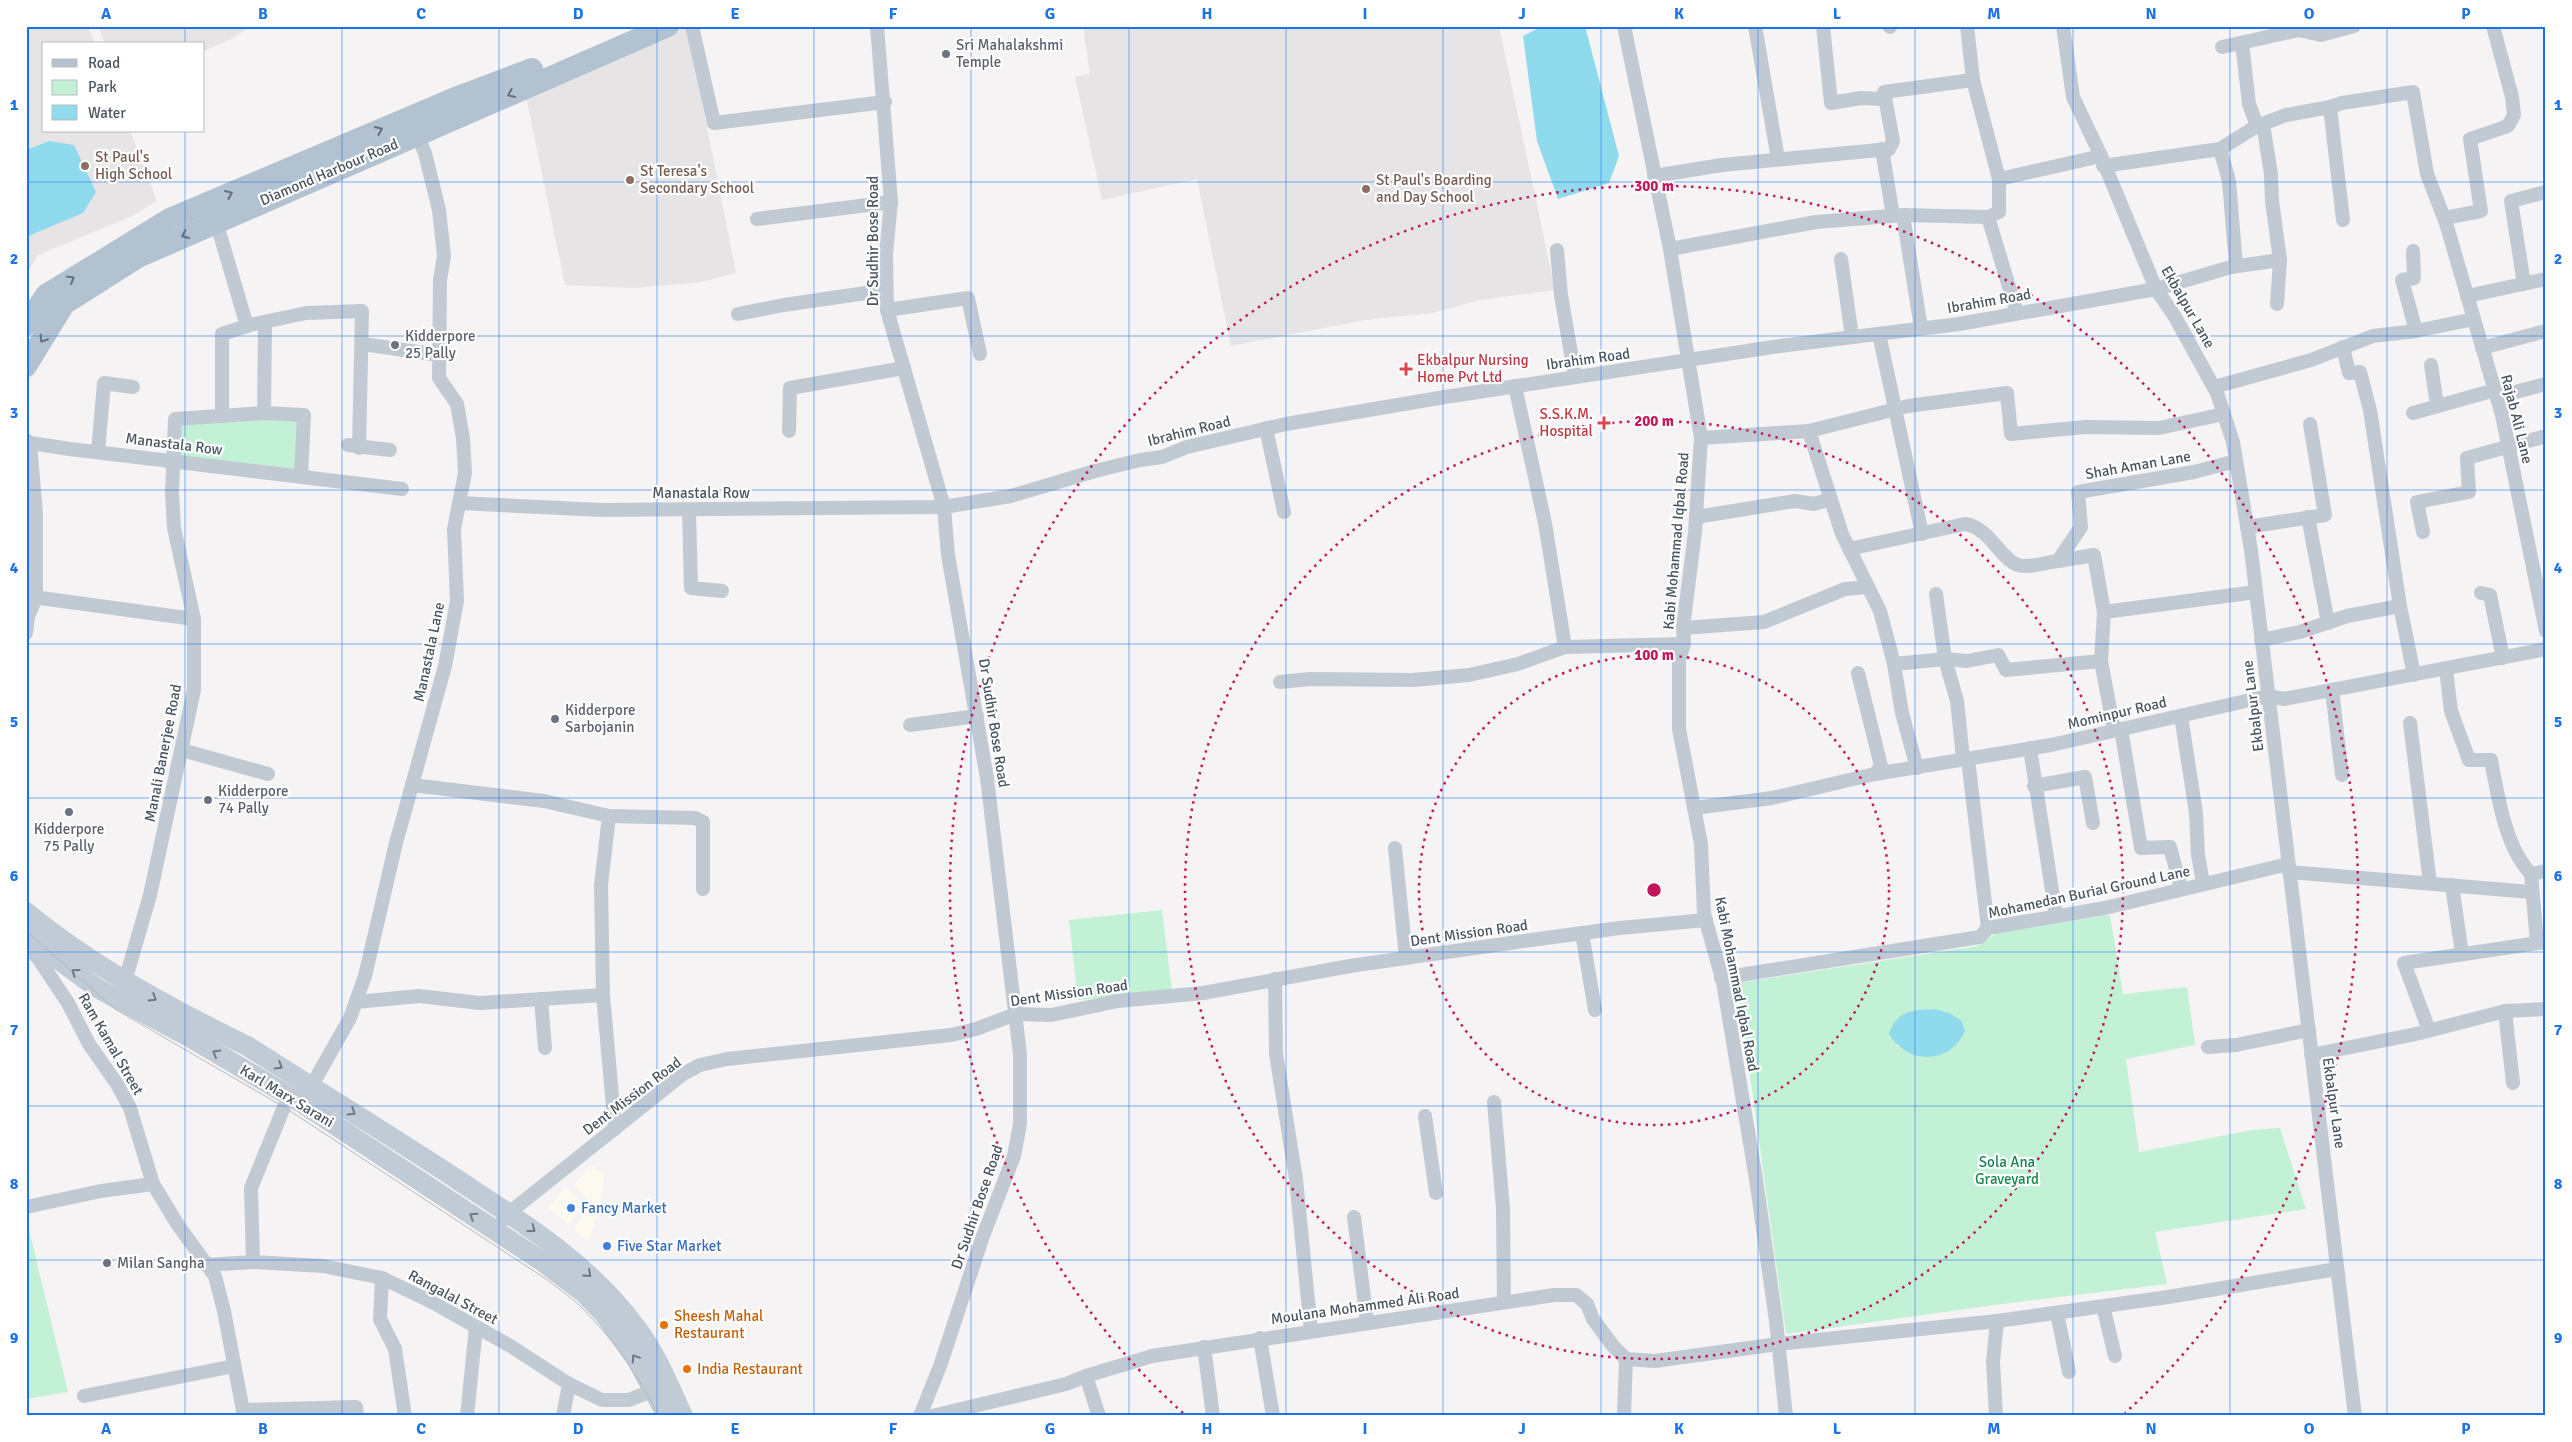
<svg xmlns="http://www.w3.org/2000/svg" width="2572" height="1442" viewBox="0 0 2572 1442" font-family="Signika,sans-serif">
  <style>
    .commercial { fill: #fdf9ef }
    .education { fill: #e6e4e5 }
    .green { fill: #c3f1d5; fill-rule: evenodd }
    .water { fill: #90daee }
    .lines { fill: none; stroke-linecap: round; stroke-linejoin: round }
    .minor { stroke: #c1cad2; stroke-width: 14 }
    .secondary { stroke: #c1cbd6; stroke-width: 20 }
    .primary { stroke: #b3c2d1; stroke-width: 22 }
    .tram { stroke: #b5b8bd; stroke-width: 1 }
    .secondary-bridge { stroke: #c1cbd6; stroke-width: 20 }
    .oneway { stroke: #64717d }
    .oneway2 { stroke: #6e7984 }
    .grid { fill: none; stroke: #1a73e8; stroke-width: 1; stroke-opacity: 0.55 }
    .ring { fill: none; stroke: #c2185b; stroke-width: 2.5; stroke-dasharray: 2.5 5 }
    .worship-dot { fill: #6b7280; stroke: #fff; stroke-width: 2 }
    .education-dot { fill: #8d6e63; stroke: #fff; stroke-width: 2 }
    .health-dot { fill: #e0444e; stroke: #fff; stroke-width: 2 }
    .shop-dot { fill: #3f7fe0; stroke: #fff; stroke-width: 2 }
    .food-dot { fill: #e8710a; stroke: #fff; stroke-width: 2 }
    .labels { text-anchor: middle; stroke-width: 4.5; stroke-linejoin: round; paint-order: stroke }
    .worship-label { font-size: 15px; fill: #5b616d; stroke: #fff; text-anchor: start }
    .education-label { font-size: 15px; fill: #785e54; stroke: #fff; text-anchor: start }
    .street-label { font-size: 15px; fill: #4a5661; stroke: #fff }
    .health-label { font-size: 15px; fill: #be3a42; stroke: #fff; text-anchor: start }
    .park-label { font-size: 15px; fill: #17864f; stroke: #fff }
    .shop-label { font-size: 15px; fill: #366cbe; stroke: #fff; text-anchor: start }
    .food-label { font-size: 15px; fill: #c56008; stroke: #fff; text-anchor: start }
    .centre { fill: #c2185b; stroke: #fff; stroke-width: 2.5 }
    .ring-label { font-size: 15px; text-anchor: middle; font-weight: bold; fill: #c2185b; stroke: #fff; stroke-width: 4.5; stroke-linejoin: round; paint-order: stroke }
    .neatline { fill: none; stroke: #1a73e8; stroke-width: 2 }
    .grid-label { font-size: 16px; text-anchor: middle; font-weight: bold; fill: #1a73e8 }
  </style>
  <rect width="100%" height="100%" fill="#f5f3f3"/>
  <g class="commercial">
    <polygon points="591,1164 604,1175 602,1201 588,1242 573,1229 588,1207 588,1200 574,1185"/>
    <polygon points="564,1188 585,1204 568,1225 548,1208"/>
  </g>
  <g class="education">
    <polygon points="26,26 88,26 95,44 44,44 44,131 130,131 157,201 130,217 38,255 26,275"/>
    <polygon points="98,26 251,26 233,38 204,51 204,44 105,44"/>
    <polygon points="673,26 687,26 736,273 702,282 635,288 565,285 524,87"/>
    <polygon points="1083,26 1499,26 1555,290 1480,300 1432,313 1365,320 1231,346 1197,179 1102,200 1075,77 1090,74"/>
  </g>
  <g class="green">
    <polygon points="260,417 299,420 298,472 176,457 179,423"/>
    <polygon points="1162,910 1172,991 1078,1000 1069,920"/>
    <path d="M2110 915 2123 994 2187 987 2195 1045 2126 1059 2139 1152 2252 1130 2280 1128 2306 1209 2155 1232 2167 1284 2002 1304 1786 1334 1737 983 1978 946 1997 933ZM1935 1009 1936 1056C1919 1057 1910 1055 1896 1045L1904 1013 1919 1010Z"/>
    <polygon points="26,1217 68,1392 26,1399"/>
  </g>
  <g class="water">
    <polygon points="1543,26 1585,26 1619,156 1609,183 1558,199 1537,141 1523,36"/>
    <polygon points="49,141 74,145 96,192 83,213 26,237 26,150"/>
    <path d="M1935 1009 1949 1013 1961 1020 1965 1031C1950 1065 1907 1065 1889 1034 1897 1010 1912 1010 1935 1009Z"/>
  </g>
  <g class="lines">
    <g class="minor">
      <polyline points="692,26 714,123 885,102"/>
      <polyline points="877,26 891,202 886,253 887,310 944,507 948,555 987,778 1020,1054 1020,1124 1014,1156 983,1236 940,1366 920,1416"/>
      <polyline points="1624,26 1670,249 1701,438 1695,532 1683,628 1684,644 1679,660 1679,729 1701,844 1704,914 1723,982 1756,1179 1776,1321 1786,1416"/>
      <polyline points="1755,26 1778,159"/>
      <polyline points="1823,26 1831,103 1861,98 1885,99"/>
      <polyline points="1889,26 1890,27"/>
      <polyline points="1967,26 1973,80 1999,179 1999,212 1988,217 2017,313"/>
      <polyline points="2063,26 2073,97 2101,156 2156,289 2175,317 2217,393 2233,442 2251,550 2355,1416"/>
      <polyline points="2242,43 2249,104 2257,126"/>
      <polyline points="2222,47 2299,30 2321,35 2354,26"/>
      <polyline points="2330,107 2343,220"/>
      <polyline points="2263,124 2271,174 2272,201 2280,260"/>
      <polyline points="1882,149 1893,216"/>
      <polyline points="2220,149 2229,181 2236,266"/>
      <polyline points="2103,166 2220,149 2257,126 2286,115 2330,107 2342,103 2413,92 2427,174 2446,223 2502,415 2546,631"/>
      <polyline points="1654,176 1722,165 1889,149 1893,141 1884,92 1973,80"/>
      <polyline points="1999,179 2101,156"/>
      <polyline points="1903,215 1921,328"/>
      <polyline points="2444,218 2481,211 2470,139 2508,126 2514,115 2512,97 2493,26"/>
      <polyline points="757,219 891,202"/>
      <polyline points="216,221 247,326"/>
      <polyline points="1670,249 1816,222 1903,215 1988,217"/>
      <polyline points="1557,250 1561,295 1575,377"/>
      <polyline points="2413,251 2414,278 2402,280 2416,331"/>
      <polyline points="1841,259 1852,337"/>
      <polyline points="2524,284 2511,201 2546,192"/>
      <polyline points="2467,296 2546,279"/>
      <polyline points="887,310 968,298 980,354"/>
      <polyline points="738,314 784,305 886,290"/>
      <polyline points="1879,334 1922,534"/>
      <polyline points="362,344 439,355"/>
      <polyline points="2343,347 2349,373 2360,372 2370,410 2400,606 2414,675"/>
      <polyline points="2482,348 2546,331"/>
      <polyline points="2431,365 2437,405"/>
      <polyline points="1515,386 1545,523 1565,647"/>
      <polyline points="2214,387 2311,360 2373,336 2416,331 2474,319"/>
      <polyline points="2497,397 2546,384"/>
      <polyline points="264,413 265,322"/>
      <polyline points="2413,413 2495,390"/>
      <polyline points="222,416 222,334 250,325 306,313 362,311 359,448"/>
      <polyline points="1266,428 1284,512"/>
      <polyline points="789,431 790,388 904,368"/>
      <polyline points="1809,431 1908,406 2007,393 2011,434 2085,427 2159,428 2224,414"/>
      <polyline points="1701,438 1809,431 1842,534 1880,611 1894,664 1902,713 1917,768"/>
      <polyline points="26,440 30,443 70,449 402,489"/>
      <polyline points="348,445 390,450"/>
      <polyline points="98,452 104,383 133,387"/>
      <polyline points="459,503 602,510 944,507 1011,496 1095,471 1140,460 1162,457 1187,447 1286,424 1445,397 1780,346 1959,324 2156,289 2231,267 2280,260 2277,304"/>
      <polyline points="689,510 691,588 722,591"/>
      <polyline points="1696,517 1795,501 1814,504 1831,499"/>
      <polyline points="2308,517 2328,623"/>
      <polyline points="2247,527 2325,515 2310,424"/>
      <polyline points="2423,532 2417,502 2469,492 2467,458 2546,436"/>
      <path d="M1849 549 1965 524C1992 528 2001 564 2023 566 2034 567 2048 562 2058 561L2081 527 2078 492 2194 472 2236 461"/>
      <polyline points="2058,561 2094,555 2104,612 2101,661 2114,730"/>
      <polyline points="2481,593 2490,595 2503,658"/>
      <polyline points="1936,594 1945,659 1957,701 1963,758"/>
      <polyline points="26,596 194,619"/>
      <polyline points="2104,612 2256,592"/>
      <polyline points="1683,628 1764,622 1845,589 1867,587"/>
      <polyline points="26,633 28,616 36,598 36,514 30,443"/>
      <polyline points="2261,640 2300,632 2347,616 2400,606"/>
      <polyline points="1894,664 1945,659 1967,661 1998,655 2006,670 2101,661"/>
      <path d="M2446 669 2451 711 2469 760H2491C2498 796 2505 847 2531 874L2537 943"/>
      <polyline points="1858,673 1881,766 1875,774"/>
      <polyline points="1280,682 1310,679 1413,680 1469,675 1518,664 1565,647 1684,644"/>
      <polyline points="2332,690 2342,775"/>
      <polyline points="2181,716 2196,813 2198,855 2203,883"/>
      <polyline points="2410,723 2430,883"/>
      <polyline points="910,725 977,716"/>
      <polyline points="2121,729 2141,848 2170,847 2181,888"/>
      <polyline points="2030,748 2056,916"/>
      <polyline points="182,750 268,774"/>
      <polyline points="1968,759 1988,928"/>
      <polyline points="412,785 544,801 609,816 695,818 703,822 703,889"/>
      <polyline points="2034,786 2085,777 2093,823"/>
      <polyline points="1694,808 1772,798 1875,774 2051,745 2268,696 2284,699 2546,649"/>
      <polyline points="609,816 601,885 603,995 615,1129"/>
      <polyline points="1395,848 1406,958"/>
      <polyline points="2289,872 2531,892"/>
      <polyline points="2531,874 2546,871"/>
      <polyline points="2452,885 2462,954"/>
      <polyline points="1582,933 1595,1010"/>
      <polyline points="26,946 38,958 68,1003 89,1044 117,1084 130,1108 153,1184 178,1225 215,1276 224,1311 244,1416"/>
      <polyline points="1721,978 1980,937 1988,928 2105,908 2288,864"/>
      <polyline points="1275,979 1276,1054 1296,1179 1311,1331"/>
      <polyline points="123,988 150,895 194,690 194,619 174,528 172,492 175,419 264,413 304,415 301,476"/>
      <polyline points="541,999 545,1048"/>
      <polyline points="356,1002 419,996 480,1003 603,995"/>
      <polyline points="2505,1011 2513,1083"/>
      <polyline points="2429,1030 2404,963 2545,942"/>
      <polyline points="2208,1047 2236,1045 2309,1030"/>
      <polyline points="2311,1055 2416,1034 2505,1011 2546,1009"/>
      <polyline points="307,1094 350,1018 365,976 396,843 445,666 457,601 454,529 465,473 463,438 457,404 439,378 440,280 444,256 439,210 425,153 415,130"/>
      <polyline points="1494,1102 1503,1209 1504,1302"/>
      <polyline points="1425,1116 1436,1193"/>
      <polyline points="26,1207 101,1191 153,1184"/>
      <polyline points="1354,1217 1367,1322"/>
      <polyline points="503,1220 510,1212 683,1074 700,1065 727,1059 951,1035 976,1029 1016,1014 1051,1015 1118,1001 1203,993 1350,966 1531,940 1620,928 1706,920"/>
      <polyline points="253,1262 251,1188 284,1107"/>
      <polyline points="206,1265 253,1262 323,1266 382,1278 432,1302 512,1347 569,1384 602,1400 629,1400 661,1387"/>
      <polyline points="382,1278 380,1319 395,1349 405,1416"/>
      <polyline points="2103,1306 2115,1356"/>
      <polyline points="2057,1313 2069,1372"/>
      <polyline points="1260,1338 1273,1416"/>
      <polyline points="1204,1347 1213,1416"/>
      <polyline points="1086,1376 1099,1416"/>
      <polyline points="84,1396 234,1366"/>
      <polyline points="243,1410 356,1407 357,1416"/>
      <polyline points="467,1416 476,1327"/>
      <polyline points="563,1416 569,1384"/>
      <polyline points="932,1416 1066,1384 1086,1376 1152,1356 1554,1295 1576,1295 1587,1304 1593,1319 1613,1346 1626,1359 1655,1361 1778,1344 1997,1321 2168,1297 2337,1269"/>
      <polyline points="1624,1416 1626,1359"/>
      <polyline points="1996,1416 1993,1362 1997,1321"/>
    </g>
    <g class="secondary">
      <polyline points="26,936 97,988 189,1037 303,1104 543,1262 584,1293 604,1314 637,1360 667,1416"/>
      <path d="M247 1046C317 1090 386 1133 455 1178 520 1221 588 1262 635 1326 656 1353 669 1385 683 1416"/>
    </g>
    <g class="primary">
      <polyline points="26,325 46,295 170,219 458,97 532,69"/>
      <polyline points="26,366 64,304 138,257 668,26"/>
    </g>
    <path class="tram" d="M26 931 115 1009 284 1107 546 1279C559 1289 574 1299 585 1311 616 1342 638 1377 659 1416"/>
    <path class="secondary-bridge" d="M26 912C93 967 170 1008 247 1046"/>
  </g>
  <defs><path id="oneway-chevron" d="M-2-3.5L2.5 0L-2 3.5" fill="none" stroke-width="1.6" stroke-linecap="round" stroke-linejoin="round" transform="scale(1.25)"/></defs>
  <g class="oneway">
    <use href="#oneway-chevron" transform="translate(511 94) rotate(157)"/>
    <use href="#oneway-chevron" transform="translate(379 130) rotate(-23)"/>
    <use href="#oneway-chevron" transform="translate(229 194) rotate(-23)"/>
    <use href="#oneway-chevron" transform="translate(185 235) rotate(155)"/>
    <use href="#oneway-chevron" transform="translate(71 279) rotate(-31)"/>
    <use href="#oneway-chevron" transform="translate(43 339) rotate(122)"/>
  </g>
  <g class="oneway2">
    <use href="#oneway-chevron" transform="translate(75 972) rotate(-144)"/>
    <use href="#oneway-chevron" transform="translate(153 998) rotate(32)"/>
    <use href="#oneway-chevron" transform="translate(216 1053) rotate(-150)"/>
    <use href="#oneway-chevron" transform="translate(279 1066) rotate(32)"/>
    <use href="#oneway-chevron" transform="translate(352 1112) rotate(32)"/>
    <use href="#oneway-chevron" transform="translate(473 1216) rotate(-147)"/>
    <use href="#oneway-chevron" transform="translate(532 1229) rotate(37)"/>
    <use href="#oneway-chevron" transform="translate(588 1274) rotate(42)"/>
    <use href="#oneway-chevron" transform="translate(635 1358) rotate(-123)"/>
  </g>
  <path class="grid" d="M185 26V44M342 26V1416M499 26V1416M657 26V1416M814 26V1416M971 26V1416M1129 26V1416M1286 26V1416M1443 26V1416M1601 26V1416M1758 26V1416M1915 26V1416M2073 26V1416M2230 26V1416M2387 26V1416M185 131V1416M26 182H2546M26 336H2546M26 490H2546M26 644H2546M26 798H2546M26 952H2546M26 1106H2546M26 1260H2546"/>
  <g class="ring">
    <circle cx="1654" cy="890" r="235"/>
    <circle cx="1654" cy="890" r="469"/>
    <path d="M1183 1413A704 704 0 1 1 2125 1413"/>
  </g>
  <g class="worship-dot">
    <circle cx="946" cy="54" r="5"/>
    <circle cx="395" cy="345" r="5"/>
    <circle cx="555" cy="719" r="5"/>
    <circle cx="208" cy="800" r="5"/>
    <circle cx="69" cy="812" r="5"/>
    <circle cx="107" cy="1263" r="5"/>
  </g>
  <g class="education-dot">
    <circle cx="85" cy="166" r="5"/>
    <circle cx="630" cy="180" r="5"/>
    <circle cx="1366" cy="189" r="5"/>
  </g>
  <g class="health-dot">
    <path d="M1403.5 361.5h5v5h5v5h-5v5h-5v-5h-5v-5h5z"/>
    <path d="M1601.5 415.5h5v5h5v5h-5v5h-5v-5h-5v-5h5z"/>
  </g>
  <g class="shop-dot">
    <circle cx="571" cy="1208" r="5"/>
    <circle cx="607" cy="1246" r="5"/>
  </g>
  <g class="food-dot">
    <circle cx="664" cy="1325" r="5"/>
    <circle cx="687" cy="1369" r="5"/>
  </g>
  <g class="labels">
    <g class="worship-label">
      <text x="956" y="50">Sri Mahalakshmi<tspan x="956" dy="17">Temple</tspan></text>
      <text x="405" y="341">Kidderpore<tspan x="405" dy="17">25 Pally</tspan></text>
      <text x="565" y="715">Kidderpore<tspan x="565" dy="17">Sarbojanin</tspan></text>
      <text x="218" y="796">Kidderpore<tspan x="218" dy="17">74 Pally</tspan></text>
      <text x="69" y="834" text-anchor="middle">Kidderpore<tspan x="69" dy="17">75 Pally</tspan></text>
      <text x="117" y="1268">Milan Sangha</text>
    </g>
    <g class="education-label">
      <text x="95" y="162">St Paul's<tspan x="95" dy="17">High School</tspan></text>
      <text x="640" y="176">St Teresa's<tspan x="640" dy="17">Secondary School</tspan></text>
      <text x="1376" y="185">St Paul's Boarding<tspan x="1376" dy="17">and Day School</tspan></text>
    </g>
    <g class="street-label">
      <text transform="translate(329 172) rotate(-23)" y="5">Diamond Harbour Road</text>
      <text transform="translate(873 241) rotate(-90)" y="5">Dr Sudhir Bose Road</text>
      <text transform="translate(1989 301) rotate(-10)" y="5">Ibrahim Road</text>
      <text transform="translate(2188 307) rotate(60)" y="5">Ekbalpur Lane</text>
      <text transform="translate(1588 359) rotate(-8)" y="5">Ibrahim Road</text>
      <text transform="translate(2517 419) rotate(76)" y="5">Rajab Ali Lane</text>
      <text transform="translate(1189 431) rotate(-14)" y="5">Ibrahim Road</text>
      <text transform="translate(174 444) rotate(7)" y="5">Manastala Row</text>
      <text transform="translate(2138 465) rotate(-10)" y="5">Shah Aman Lane</text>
      <text x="701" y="498">Manastala Row</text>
      <text transform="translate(1676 541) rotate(-85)" y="5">Kabi Mohammad Iqbal Road</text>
      <text transform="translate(429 652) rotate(-78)" y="5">Manastala Lane</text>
      <text transform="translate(2253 706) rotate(-97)" y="5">Ekbalpur Lane</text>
      <text transform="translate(2117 713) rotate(-13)" y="5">Mominpur Road</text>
      <text transform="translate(994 723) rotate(81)" y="5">Dr Sudhir Bose Road</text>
      <text transform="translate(163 753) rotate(-79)" y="5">Manali Banerjee Road</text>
      <text transform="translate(2089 892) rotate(-12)" y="5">Mohamedan Burial Ground Lane</text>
      <text transform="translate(1469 933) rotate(-8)" y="5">Dent Mission Road</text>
      <text transform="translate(1737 984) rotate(79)" y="5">Kabi Mohammad Iqbal Road</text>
      <text transform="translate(1069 993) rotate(-8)" y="5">Dent Mission Road</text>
      <text transform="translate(111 1044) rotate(60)" y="5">Ram Kamal Street</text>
      <text transform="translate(287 1096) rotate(31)" y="5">Karl Marx Sarani</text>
      <text transform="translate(632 1096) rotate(-37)" y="5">Dent Mission Road</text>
      <text transform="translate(2334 1103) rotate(82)" y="5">Ekbalpur Lane</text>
      <text transform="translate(977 1207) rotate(-71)" y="5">Dr Sudhir Bose Road</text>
      <text transform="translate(453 1297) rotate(28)" y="5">Rangalal Street</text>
      <text transform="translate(1365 1306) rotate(-8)" y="5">Moulana Mohammed Ali Road</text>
    </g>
    <g class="health-label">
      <text x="1417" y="365">Ekbalpur Nursing<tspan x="1417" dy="17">Home Pvt Ltd</tspan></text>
      <text x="1593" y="419" text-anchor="end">S.S.K.M.<tspan x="1593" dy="17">Hospital</tspan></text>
    </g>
    <g class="park-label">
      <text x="2007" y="1167">Sola Ana<tspan x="2007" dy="17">Graveyard</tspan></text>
    </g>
    <g class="shop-label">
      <text x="581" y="1213">Fancy Market</text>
      <text x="617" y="1251">Five Star Market</text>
    </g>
    <g class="food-label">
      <text x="674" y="1321">Sheesh Mahal<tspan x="674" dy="17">Restaurant</tspan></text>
      <text x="697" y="1374">India Restaurant</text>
    </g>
  </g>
  <circle cx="1654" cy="890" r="8" class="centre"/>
  <g class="ring-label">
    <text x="1654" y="191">300 m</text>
    <text x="1654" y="426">200 m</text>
    <text x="1654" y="660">100 m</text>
  </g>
  <rect width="2572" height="1442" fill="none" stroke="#ffffff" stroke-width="55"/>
  <rect x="42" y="42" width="162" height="90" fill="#ffffff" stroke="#b7bbc0"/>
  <rect x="52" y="59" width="25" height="8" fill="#b3c2d1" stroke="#b7bbc0"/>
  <text x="88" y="68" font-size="15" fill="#4a5661">Road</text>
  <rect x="52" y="80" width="25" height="15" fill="#c3f1d5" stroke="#b7bbc0"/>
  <text x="88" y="92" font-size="15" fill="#4a5661">Park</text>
  <rect x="52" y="105" width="25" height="15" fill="#90daee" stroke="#b7bbc0"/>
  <text x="88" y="118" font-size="15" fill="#4a5661">Water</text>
  <rect x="28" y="28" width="2516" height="1386" class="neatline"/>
  <g class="grid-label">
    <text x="106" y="19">A</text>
    <text x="263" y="19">B</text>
    <text x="421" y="19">C</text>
    <text x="578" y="19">D</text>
    <text x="735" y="19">E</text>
    <text x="893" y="19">F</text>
    <text x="1050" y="19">G</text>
    <text x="1207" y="19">H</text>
    <text x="1365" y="19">I</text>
    <text x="1522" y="19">J</text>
    <text x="1679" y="19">K</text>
    <text x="1837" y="19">L</text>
    <text x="1994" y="19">M</text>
    <text x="2151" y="19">N</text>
    <text x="2309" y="19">O</text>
    <text x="2466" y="19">P</text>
    <text x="14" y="110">1</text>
    <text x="2558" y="110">1</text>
    <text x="14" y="264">2</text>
    <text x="2558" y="264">2</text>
    <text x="14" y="418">3</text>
    <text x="2558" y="418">3</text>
    <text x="14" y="573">4</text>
    <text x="2558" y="573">4</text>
    <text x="14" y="727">5</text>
    <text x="2558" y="727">5</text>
    <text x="14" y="881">6</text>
    <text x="2558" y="881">6</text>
    <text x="14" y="1035">7</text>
    <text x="2558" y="1035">7</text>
    <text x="14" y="1189">8</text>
    <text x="2558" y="1189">8</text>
    <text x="14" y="1343">9</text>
    <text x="2558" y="1343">9</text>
    <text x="106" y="1434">A</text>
    <text x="263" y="1434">B</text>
    <text x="421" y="1434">C</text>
    <text x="578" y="1434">D</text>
    <text x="735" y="1434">E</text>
    <text x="893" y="1434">F</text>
    <text x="1050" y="1434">G</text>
    <text x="1207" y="1434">H</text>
    <text x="1365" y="1434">I</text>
    <text x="1522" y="1434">J</text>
    <text x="1679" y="1434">K</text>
    <text x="1837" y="1434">L</text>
    <text x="1994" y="1434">M</text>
    <text x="2151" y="1434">N</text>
    <text x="2309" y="1434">O</text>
    <text x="2466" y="1434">P</text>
  </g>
</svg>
